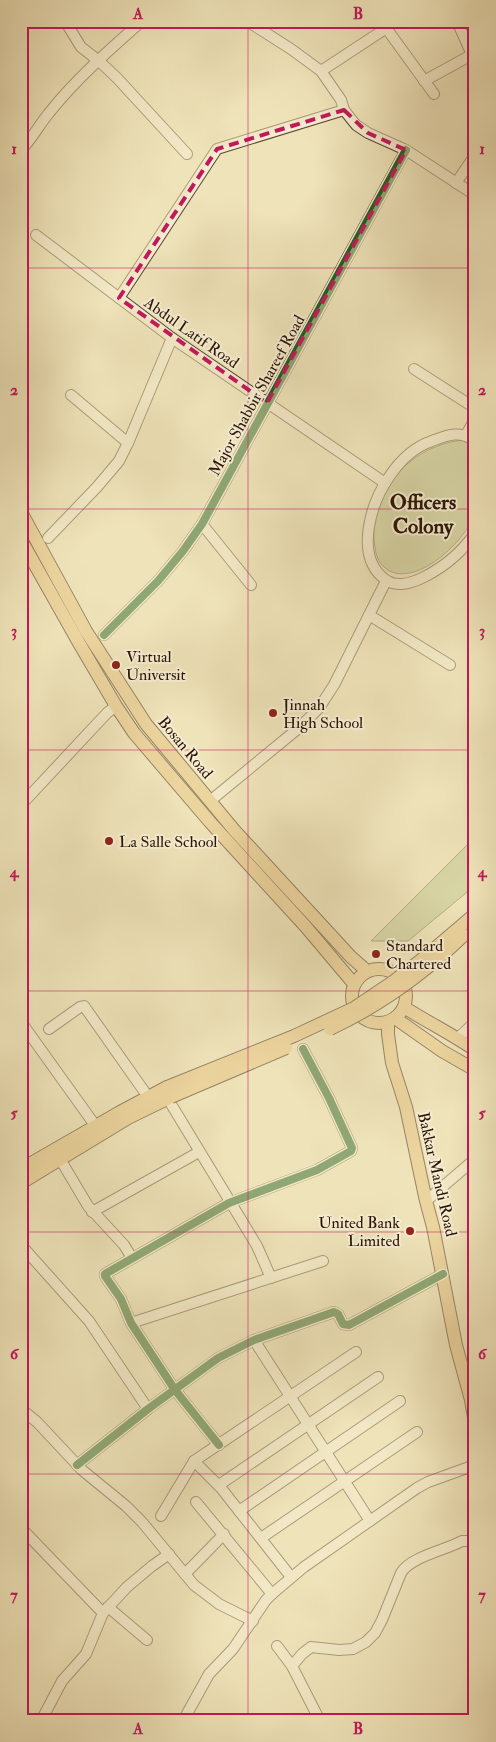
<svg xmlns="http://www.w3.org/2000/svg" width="496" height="1742" viewBox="0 0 496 1742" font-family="'IM FELL Double Pica',serif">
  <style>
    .green { fill: #bcc38c; stroke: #736a47 }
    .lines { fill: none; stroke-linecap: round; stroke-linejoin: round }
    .minor-casing { stroke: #5b4630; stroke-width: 12 }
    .major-casing { stroke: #2a1202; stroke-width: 14 }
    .minor { stroke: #f5edd2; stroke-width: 10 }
    .major { stroke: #e8c27c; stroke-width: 12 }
    .major-bridge-casing { stroke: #2a1202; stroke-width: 14; stroke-linecap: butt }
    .major-bridge { stroke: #e8c27c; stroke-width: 12 }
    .cycleway-casing { stroke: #f5edd2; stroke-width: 11 }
    .cycleway { stroke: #1b5e20; stroke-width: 8 }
    .marked { fill: none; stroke: #c2185b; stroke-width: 4; stroke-dasharray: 10 6; stroke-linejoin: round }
    .grid { fill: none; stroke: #c2185b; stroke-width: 1; stroke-opacity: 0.55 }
    .poi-dot { fill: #8f2418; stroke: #f5edd2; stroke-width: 2 }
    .labels { text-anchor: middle; stroke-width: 4; stroke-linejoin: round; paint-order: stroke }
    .street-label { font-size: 16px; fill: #2a1202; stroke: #f5edd2 }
    .poi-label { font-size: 16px; fill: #2a1202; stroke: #f5edd2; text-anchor: start }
    .district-label { font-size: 21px; font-weight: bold; fill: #2a1202; stroke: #f5edd2 }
    .neatline { fill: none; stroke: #c2185b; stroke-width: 2 }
    .grid-label { font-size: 16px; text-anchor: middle; font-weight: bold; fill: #c2185b }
  </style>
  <rect width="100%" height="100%" fill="#efe3b9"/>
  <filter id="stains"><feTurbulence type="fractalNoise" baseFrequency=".004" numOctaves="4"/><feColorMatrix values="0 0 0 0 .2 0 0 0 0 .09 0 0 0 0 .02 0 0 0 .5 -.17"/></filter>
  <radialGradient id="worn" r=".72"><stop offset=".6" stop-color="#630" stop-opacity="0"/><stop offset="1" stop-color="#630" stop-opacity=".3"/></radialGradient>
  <g class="green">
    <path d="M463 440 475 449C475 468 477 491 475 510 471 538 412 593 384 567 378 562 376 555 375 547 369 516 385 480 411 461 426 449 444 442 463 440Z"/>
    <polygon points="475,837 475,879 466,893 408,941 371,941"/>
  </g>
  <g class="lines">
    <defs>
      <g id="minor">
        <polyline points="65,21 81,47 99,61 117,78 187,154"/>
        <polyline points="247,21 291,49 321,71 341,100 344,110 356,125 368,133 406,150 475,195"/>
        <polyline points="381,21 434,94"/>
        <polyline points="457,21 472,55"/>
        <polyline points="321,71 385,29"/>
        <polyline points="424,81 475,53"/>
        <path d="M21 150C32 139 39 125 49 113 76 79 109 50 142 21"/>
        <polyline points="456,183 475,155"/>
        <polyline points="36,235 172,338 385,483"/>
        <polyline points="119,298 217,149 344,110"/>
        <polyline points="414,369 475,408"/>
        <polyline points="71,395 128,443"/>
        <polyline points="466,435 475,419"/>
        <path d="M475 441C460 430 448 435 432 441 414 447 399 462 389 477 371 503 356 552 381 576 394 589 410 584 424 577 444 567 462 552 475 533"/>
        <polyline points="202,524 251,585"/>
        <polyline points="48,538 97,487 119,461 128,443 172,338"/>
        <polyline points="369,615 450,665"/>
        <polyline points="104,635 158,581 183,551 202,524 406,150"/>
        <polyline points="210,801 300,727 319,708 334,685 386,581"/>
        <polyline points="21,805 107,713 116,706"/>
        <polyline points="21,1022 92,1121"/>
        <polyline points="49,1029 80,1007 84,1006 144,1091"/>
        <polyline points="458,1038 475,1022"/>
        <polyline points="171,1104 257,1246 271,1278"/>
        <polyline points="63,1164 88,1206 124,1245 132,1258"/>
        <polyline points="426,1201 475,1159"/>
        <polyline points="92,1212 199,1152"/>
        <polyline points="21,1245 89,1321 148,1409"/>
        <polyline points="131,1323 323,1261"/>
        <polyline points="254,1340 370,1521"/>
        <polyline points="21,1409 37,1422 82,1470 126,1506 142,1522 194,1585 219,1604 253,1621"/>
        <polyline points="219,1445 175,1390 131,1323 121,1299 105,1276 105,1274 229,1203 317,1170 351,1151 352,1148 329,1098 303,1049"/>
        <polyline points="194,1461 221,1488 291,1577"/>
        <polyline points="77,1465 148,1409 218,1358 254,1340 334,1312 338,1314 343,1324 349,1325 443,1274"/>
        <polyline points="219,1485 378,1377"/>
        <polyline points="196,1502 272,1594"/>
        <polyline points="239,1511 400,1401"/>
        <polyline points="161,1516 194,1461 356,1352"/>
        <polyline points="21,1528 103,1613"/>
        <polyline points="261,1538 417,1432"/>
        <polyline points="185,1574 224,1534"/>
        <polyline points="108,1607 147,1640"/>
        <polyline points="277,1646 292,1666 320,1721"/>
        <path d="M292 1666 302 1654 311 1647 339 1650 353 1649 366 1642 375 1633 382 1620 401 1573C410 1557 446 1550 462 1541H468L475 1544"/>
        <polyline points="41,1721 62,1681 86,1654 103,1613 127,1587 152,1566 169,1554"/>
        <polyline points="183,1721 209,1674 233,1649 266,1600 272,1594 304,1567 417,1488 428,1482 475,1465"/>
      </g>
      <g id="major">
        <polyline points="21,512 86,631 146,724 235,831 351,957 367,971"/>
        <polyline points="21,540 79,643 116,706 134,733 210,822 306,927 354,984"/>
        <circle cx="379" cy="996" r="27"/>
        <path d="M404 1007C427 1022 452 1034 475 1050"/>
        <polyline points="395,1018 442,1051 475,1070"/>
        <polyline points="388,1022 388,1034 392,1063 406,1107 426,1201 433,1227 456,1345 471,1400 475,1423"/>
        <polyline points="21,1169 120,1112 167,1087"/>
        <polyline points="21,1183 128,1118 171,1097"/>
      </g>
    </defs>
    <use href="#minor" class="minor-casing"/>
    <use href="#major" class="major-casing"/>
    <use href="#minor" class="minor"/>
    <use href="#major" class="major"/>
    <defs>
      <g id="major-bridge">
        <path d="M330 1029C381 1005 424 974 464 935"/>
        <polyline points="167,1087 294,1036 354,1008 394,981 421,960 475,914"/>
        <polyline points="171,1097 286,1048"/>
      </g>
    </defs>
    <use href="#major-bridge" class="major-bridge-casing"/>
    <use href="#major-bridge" class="major-bridge"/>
    <defs>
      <g id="cycleway">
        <polyline points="104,635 158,581 183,551 202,524 406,150"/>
        <polyline points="219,1445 175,1390 131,1323 121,1299 105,1276 105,1274 229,1203 317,1170 351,1151 352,1148 329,1098 303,1049"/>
        <polyline points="77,1465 148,1409 218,1358 254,1340 334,1312 338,1314 343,1324 349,1325 443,1274"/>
      </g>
    </defs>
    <use href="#cycleway" class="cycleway-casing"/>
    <use href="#cycleway" class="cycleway"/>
  </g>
  <path d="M0 0H496V1742H0ZM344 110 368 133 406 150 267 403 119 298 217 149Z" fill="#efe3b9" fill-opacity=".55" fill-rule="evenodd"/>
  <path class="marked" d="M344 110 368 133 406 150 267 403 119 298 217 149Z"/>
  <path class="grid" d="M248 21V1721M21 268H475M21 509H475M21 750H475M21 991H475M21 1232H475M21 1474H475"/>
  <g class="poi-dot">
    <circle cx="116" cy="665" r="5"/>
    <circle cx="273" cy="713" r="5"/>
    <circle cx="109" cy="841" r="5"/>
    <circle cx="376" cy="954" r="5"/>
    <circle cx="410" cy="1231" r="5"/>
  </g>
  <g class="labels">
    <g class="street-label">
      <text transform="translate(192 332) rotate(35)" y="6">Abdul Latif Road</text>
      <text transform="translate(256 395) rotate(-61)" y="6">Major Shabbir Shareef Road</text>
      <text transform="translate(186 747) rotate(50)" y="6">Bosan Road</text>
      <text transform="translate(438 1174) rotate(77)" y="6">Bakkar Mandi Road</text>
    </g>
    <g class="poi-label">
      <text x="126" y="662">Virtual<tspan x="126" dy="18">Universit</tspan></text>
      <text x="283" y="710">Jinnah<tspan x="283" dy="18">High School</tspan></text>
      <text x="119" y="847">La Salle School</text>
      <text x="386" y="951">Standard<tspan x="386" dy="18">Chartered</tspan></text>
      <text x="400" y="1228" text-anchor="end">United Bank<tspan x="400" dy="18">Limited</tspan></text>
    </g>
    <g class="district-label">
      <text x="423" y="509">Officers<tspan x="423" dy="24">Colony</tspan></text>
    </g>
  </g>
  <rect width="496" height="1742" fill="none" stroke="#efe3b9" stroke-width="55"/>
  <rect x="28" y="28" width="440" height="1686" class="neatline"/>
  <g class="grid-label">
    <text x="138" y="19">A</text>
    <text x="358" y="19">B</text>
    <text x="14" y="154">1</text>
    <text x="482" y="154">1</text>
    <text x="14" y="395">2</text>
    <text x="482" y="395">2</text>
    <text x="14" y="636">3</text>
    <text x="482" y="636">3</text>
    <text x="14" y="877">4</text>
    <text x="482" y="877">4</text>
    <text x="14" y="1118">5</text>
    <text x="482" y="1118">5</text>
    <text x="14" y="1359">6</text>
    <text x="482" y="1359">6</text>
    <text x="14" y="1600">7</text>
    <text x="482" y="1600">7</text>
    <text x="138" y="1734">A</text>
    <text x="358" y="1734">B</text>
  </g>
  <rect width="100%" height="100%" filter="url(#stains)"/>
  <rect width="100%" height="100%" fill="url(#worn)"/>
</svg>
